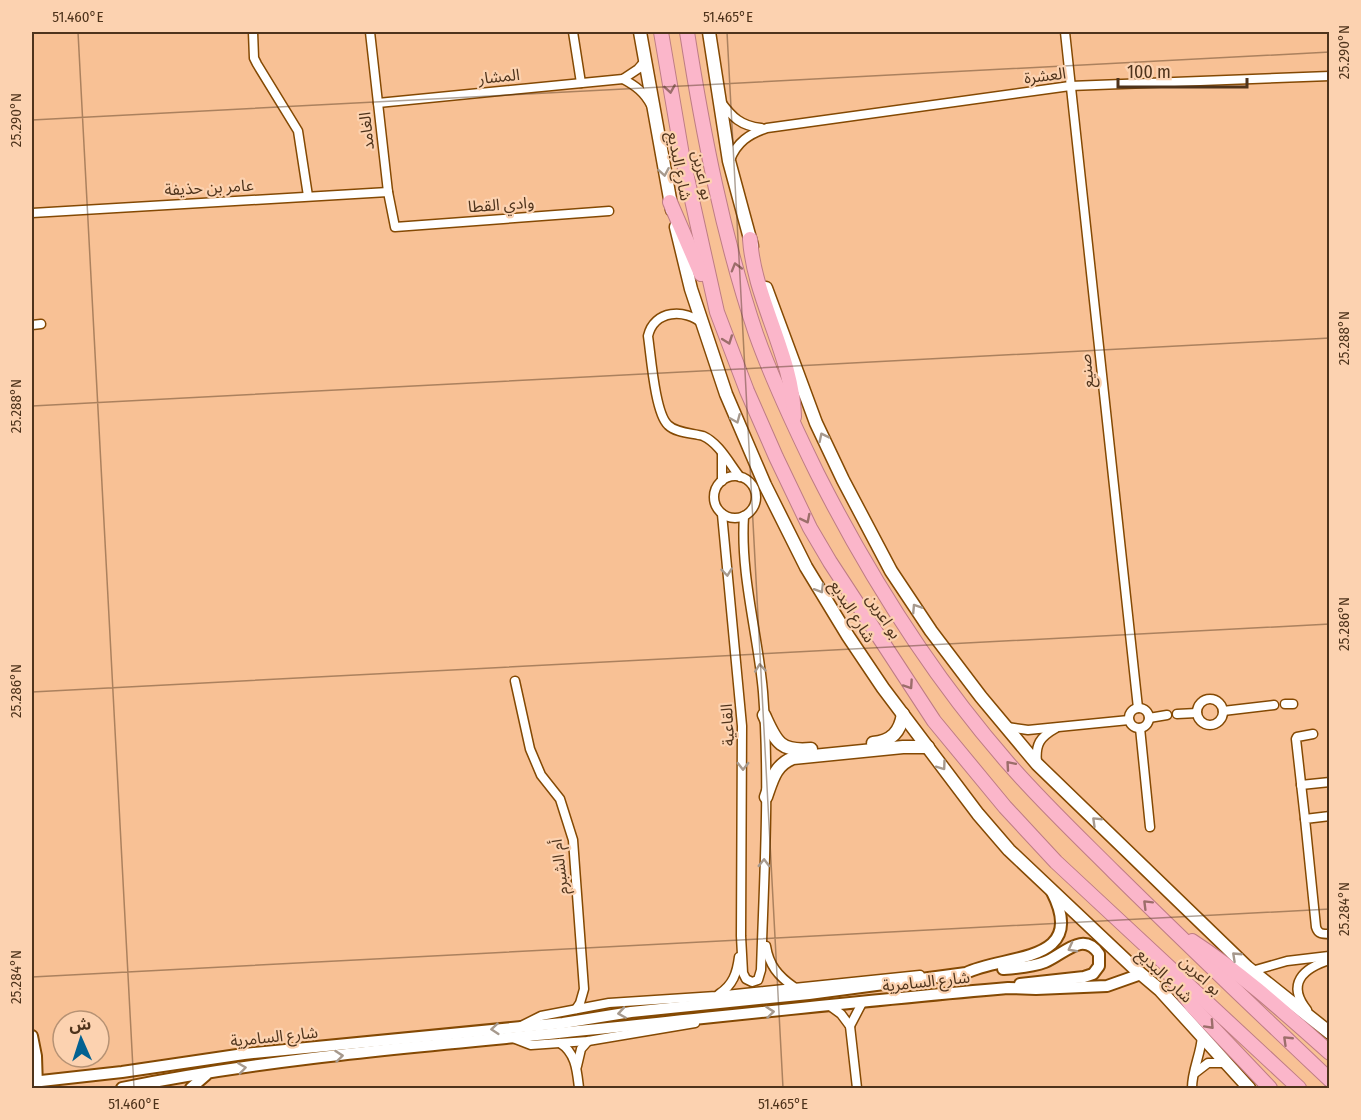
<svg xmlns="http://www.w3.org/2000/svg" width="1361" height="1120" viewBox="0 0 1361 1120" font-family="'Fira Sans Condensed','Noto Sans Arabic',sans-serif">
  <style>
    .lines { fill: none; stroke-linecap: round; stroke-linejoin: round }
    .minor-casing { stroke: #844903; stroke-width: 11 }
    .tertiary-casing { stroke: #844903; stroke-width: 14 }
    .secondary-casing { stroke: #844903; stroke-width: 15 }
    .trunk-casing { stroke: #be7c84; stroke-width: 16 }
    .minor { stroke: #fff; stroke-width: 8 }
    .tertiary { stroke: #fff; stroke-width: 10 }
    .secondary { stroke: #fff; stroke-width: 12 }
    .trunk { stroke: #fbb6ca; stroke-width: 14 }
    .oneway { stroke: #9c6e6a }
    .oneway2 { stroke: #a6998d }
    .ticks { fill: none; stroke: #4e331b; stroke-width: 1.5; stroke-opacity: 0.45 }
    .labels { text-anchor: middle; stroke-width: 4.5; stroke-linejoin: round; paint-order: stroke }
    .street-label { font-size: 16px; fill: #4e331b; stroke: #fcd2b0 }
    .neatline { fill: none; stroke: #4e331b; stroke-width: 2 }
    .ticks-label { font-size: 15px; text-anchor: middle; fill: #4e331b }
  </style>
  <rect width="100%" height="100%" fill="#f8c195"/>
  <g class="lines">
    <defs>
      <g id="minor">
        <polyline points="253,32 254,58 257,64 298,131 308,196"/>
        <polyline points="370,32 388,192 395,227 609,211"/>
        <polyline points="573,32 581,83"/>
        <polyline points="1065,32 1138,708"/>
        <path d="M623 79C636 86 644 92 651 105"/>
        <path d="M721 102C732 117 741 126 761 128"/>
        <polyline points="378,103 623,79 638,69 645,61"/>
        <path d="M730 160C737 142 749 134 767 128L1070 86 1330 76"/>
        <polyline points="32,213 388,192"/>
        <path d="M703 324C685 308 654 310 648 336 651 356 655 413 668 425 676 433 692 433 703 436 719 443 729 463 740 477"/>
        <polyline points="32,325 41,324"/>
        <polyline points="722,454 722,481"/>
        <circle cx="735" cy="497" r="21"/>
        <path d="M722 514 742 726 741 936 743 973 746 979 752 982 758 980 761 970C764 878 770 784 763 692 758 634 740 575 744 516"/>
        <polyline points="515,681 530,749 541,775 560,799 573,840 584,989 580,1003 576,1009"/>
        <circle cx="1210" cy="712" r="13"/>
        <polyline points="1285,704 1293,704"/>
        <circle cx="1139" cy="718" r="10"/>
        <polyline points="1223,711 1274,705"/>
        <polyline points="1177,714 1197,713"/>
        <polyline points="1149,718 1167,715"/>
        <polyline points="1007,727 1028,730 1129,720"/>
        <polyline points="1140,728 1150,827"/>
        <path d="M1037 763C1035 744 1040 737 1056 728"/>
        <polyline points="1301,785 1330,782"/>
        <path d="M1330 816 1305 819 1316 927C1318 934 1322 934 1330 934"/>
        <polyline points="1305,819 1296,739 1297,737 1313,734"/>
        <path d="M766 946C769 965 778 976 794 987"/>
        <polyline points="1252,971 1287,961 1329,956"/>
        <path d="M719 994C733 985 737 973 739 957"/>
        <polyline points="830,1006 841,1014 850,1026 857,1088"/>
        <path d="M1307 1010C1286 984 1303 968 1330 960"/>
        <polyline points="521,1026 541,1016 609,1003 716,996 920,975"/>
        <polyline points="850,1026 862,1003"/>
        <polyline points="513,1038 531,1045 588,1041 695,1023"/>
        <path d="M560 1043C576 1053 577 1071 579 1088"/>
        <polyline points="577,1066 581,1049 588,1041"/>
        <polyline points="1195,1073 1208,1063 1226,1063"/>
        <path d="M1192 1088C1192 1070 1201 1054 1202 1036"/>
      </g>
      <g id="tertiary">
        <path d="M1003 969C1017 968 1032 967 1045 962 1063 955 1083 930 1099 954V966L1093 974 1084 977 1020 984"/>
        <polyline points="32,1036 36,1056 37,1088"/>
        <path d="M32 1082 122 1072 244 1054 563 1023 631 1012 809 994 966 973C1005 954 1089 964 1052 892"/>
        <path d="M122 1088C264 1059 413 1047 558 1033 708 1018 858 1001 1008 988L1036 989 1107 986 1141 974"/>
        <polyline points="191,1088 206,1075"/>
      </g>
      <g id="secondary">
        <polyline points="640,32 672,210"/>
        <polyline points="709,32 729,161 752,246"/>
        <polyline points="676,227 691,289 726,394 765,485 806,567 848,636 883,688 978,814 1009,850 1134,968 1160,990 1249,1088"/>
        <polyline points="766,288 816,423 843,480 891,571 931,631 981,697 1037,764 1247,967 1330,1033"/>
        <path d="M764 715C776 741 779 752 811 749"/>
        <path d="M873 743C892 741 900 732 903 714"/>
        <path d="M766 797C772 780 775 765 793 758L903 747H928"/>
      </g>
      <g id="trunk">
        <polyline points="661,32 682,155 717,312 747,391 776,457 810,528 830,562 934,721 1005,807 1056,862 1299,1088"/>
        <path d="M687 32C703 134 723 236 756 334 773 382 795 428 817 473 870 578 932 676 1009 764 1042 802 1079 837 1115 873 1186 943 1257 1011 1330 1080"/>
        <polyline points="670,202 701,274"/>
        <path d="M750 239C754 300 793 356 794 417"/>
        <path d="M1192 941C1241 973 1286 1014 1330 1053"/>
        <polyline points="1171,977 1192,1006 1270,1088"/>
      </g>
    </defs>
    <use href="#minor" class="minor-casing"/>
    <use href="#tertiary" class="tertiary-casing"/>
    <use href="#secondary" class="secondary-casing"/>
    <use href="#trunk" class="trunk-casing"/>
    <use href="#minor" class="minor"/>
    <use href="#tertiary" class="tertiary"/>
    <use href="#secondary" class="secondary"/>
    <use href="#trunk" class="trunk"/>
  </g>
  <defs><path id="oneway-chevron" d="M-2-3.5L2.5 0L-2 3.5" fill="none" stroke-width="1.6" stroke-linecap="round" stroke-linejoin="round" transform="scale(1.5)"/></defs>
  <g class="oneway">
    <use href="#oneway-chevron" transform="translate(670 89) rotate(81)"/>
    <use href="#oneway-chevron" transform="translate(736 267) rotate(-106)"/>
    <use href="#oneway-chevron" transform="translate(728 340) rotate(70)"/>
    <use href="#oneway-chevron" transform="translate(806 519) rotate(63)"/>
    <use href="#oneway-chevron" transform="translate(909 685) rotate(56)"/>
    <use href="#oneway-chevron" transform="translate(1010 765) rotate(-131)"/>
    <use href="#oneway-chevron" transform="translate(1147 904) rotate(-135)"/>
    <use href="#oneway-chevron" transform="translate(1210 1025) rotate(47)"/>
    <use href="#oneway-chevron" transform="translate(1287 1040) rotate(-136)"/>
  </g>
  <g class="oneway2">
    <use href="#oneway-chevron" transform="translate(664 172) rotate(80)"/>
    <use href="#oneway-chevron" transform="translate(736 419) rotate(67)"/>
    <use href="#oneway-chevron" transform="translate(823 437) rotate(-116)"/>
    <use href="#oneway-chevron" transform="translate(727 572) rotate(84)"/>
    <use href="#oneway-chevron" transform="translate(820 589) rotate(59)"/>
    <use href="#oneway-chevron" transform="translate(916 608) rotate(-123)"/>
    <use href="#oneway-chevron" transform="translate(760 668) rotate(-96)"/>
    <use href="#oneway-chevron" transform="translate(743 766) rotate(90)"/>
    <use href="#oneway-chevron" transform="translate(942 766) rotate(54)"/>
    <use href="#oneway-chevron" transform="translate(1096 821) rotate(-136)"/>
    <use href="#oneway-chevron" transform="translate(764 863) rotate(-89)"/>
    <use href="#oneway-chevron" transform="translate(1072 948) rotate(152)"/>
    <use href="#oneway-chevron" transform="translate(1236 956) rotate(-137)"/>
    <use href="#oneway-chevron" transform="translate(770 1012) rotate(-6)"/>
    <use href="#oneway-chevron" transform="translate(622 1013) rotate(171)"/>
    <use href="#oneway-chevron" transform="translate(495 1029) rotate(175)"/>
    <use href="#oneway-chevron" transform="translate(339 1056) rotate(-6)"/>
    <use href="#oneway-chevron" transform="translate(242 1068) rotate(-8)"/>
  </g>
  <path class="ticks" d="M78 32 134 1088M727 32 783 1088M32 120 1330 52M32 406 1330 338M32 692 1330 624M32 977 1330 909"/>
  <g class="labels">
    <g class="street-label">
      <text transform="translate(1045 75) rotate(-7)" y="6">العشرة</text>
      <text transform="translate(499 76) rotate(-6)" y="6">المشار</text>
      <text transform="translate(366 131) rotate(-96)" y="6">الغامد</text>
      <text transform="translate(680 166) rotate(79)" y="6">شارع البديع</text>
      <text transform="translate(703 175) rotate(78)" y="6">بو اعرين</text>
      <text transform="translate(209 187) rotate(-3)" y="6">عامر بن حذيفة</text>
      <text transform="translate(501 204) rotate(-4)" y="6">وادي القطا</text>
      <text transform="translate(1086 371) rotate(-96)" y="6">صنيع</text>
      <text transform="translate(853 611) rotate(58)" y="6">شارع البديع</text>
      <text transform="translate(884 616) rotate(57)" y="6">بو اعرين</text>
      <text transform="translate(727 725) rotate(-93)" y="6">القاعية</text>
      <text transform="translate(559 867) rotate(-97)" y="6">أم الشبرم</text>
      <text transform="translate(1165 975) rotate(44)" y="6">شارع البديع</text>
      <text transform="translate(1201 975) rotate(43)" y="6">بو اعرين</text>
      <text transform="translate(926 981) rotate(-6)" y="6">شارع السامرية</text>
      <text transform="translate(274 1036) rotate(-6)" y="6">شارع السامرية</text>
    </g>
  </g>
  <rect width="1361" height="1120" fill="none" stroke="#fcd2b0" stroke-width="66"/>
  <g transform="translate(81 1039) rotate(357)"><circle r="28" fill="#fcd2b0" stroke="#b69274" stroke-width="1.5"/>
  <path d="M0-4.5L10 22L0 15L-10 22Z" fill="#026191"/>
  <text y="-9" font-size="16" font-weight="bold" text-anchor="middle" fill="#4e331b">ش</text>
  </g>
  <path d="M1118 78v9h129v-9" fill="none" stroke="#4e331b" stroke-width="3"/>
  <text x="1127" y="78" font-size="18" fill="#4e331b" stroke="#fcd2b0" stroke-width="4.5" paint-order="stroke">100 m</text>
  <rect x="33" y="33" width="1295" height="1054" class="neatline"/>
  <g class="ticks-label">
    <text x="78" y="22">51.460°E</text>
    <text x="728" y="22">51.465°E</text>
    <text transform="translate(1344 52) rotate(-90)" y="5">25.290°N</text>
    <text transform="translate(16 120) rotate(-90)" y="5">25.290°N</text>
    <text transform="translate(1344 338) rotate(-90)" y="5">25.288°N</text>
    <text transform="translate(16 406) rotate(-90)" y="5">25.288°N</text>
    <text transform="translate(1344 624) rotate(-90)" y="5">25.286°N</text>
    <text transform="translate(16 691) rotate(-90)" y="5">25.286°N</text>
    <text transform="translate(1344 909) rotate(-90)" y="5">25.284°N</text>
    <text transform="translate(16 977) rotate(-90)" y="5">25.284°N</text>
    <text x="134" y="1109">51.460°E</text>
    <text x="783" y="1109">51.465°E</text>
  </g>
</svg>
